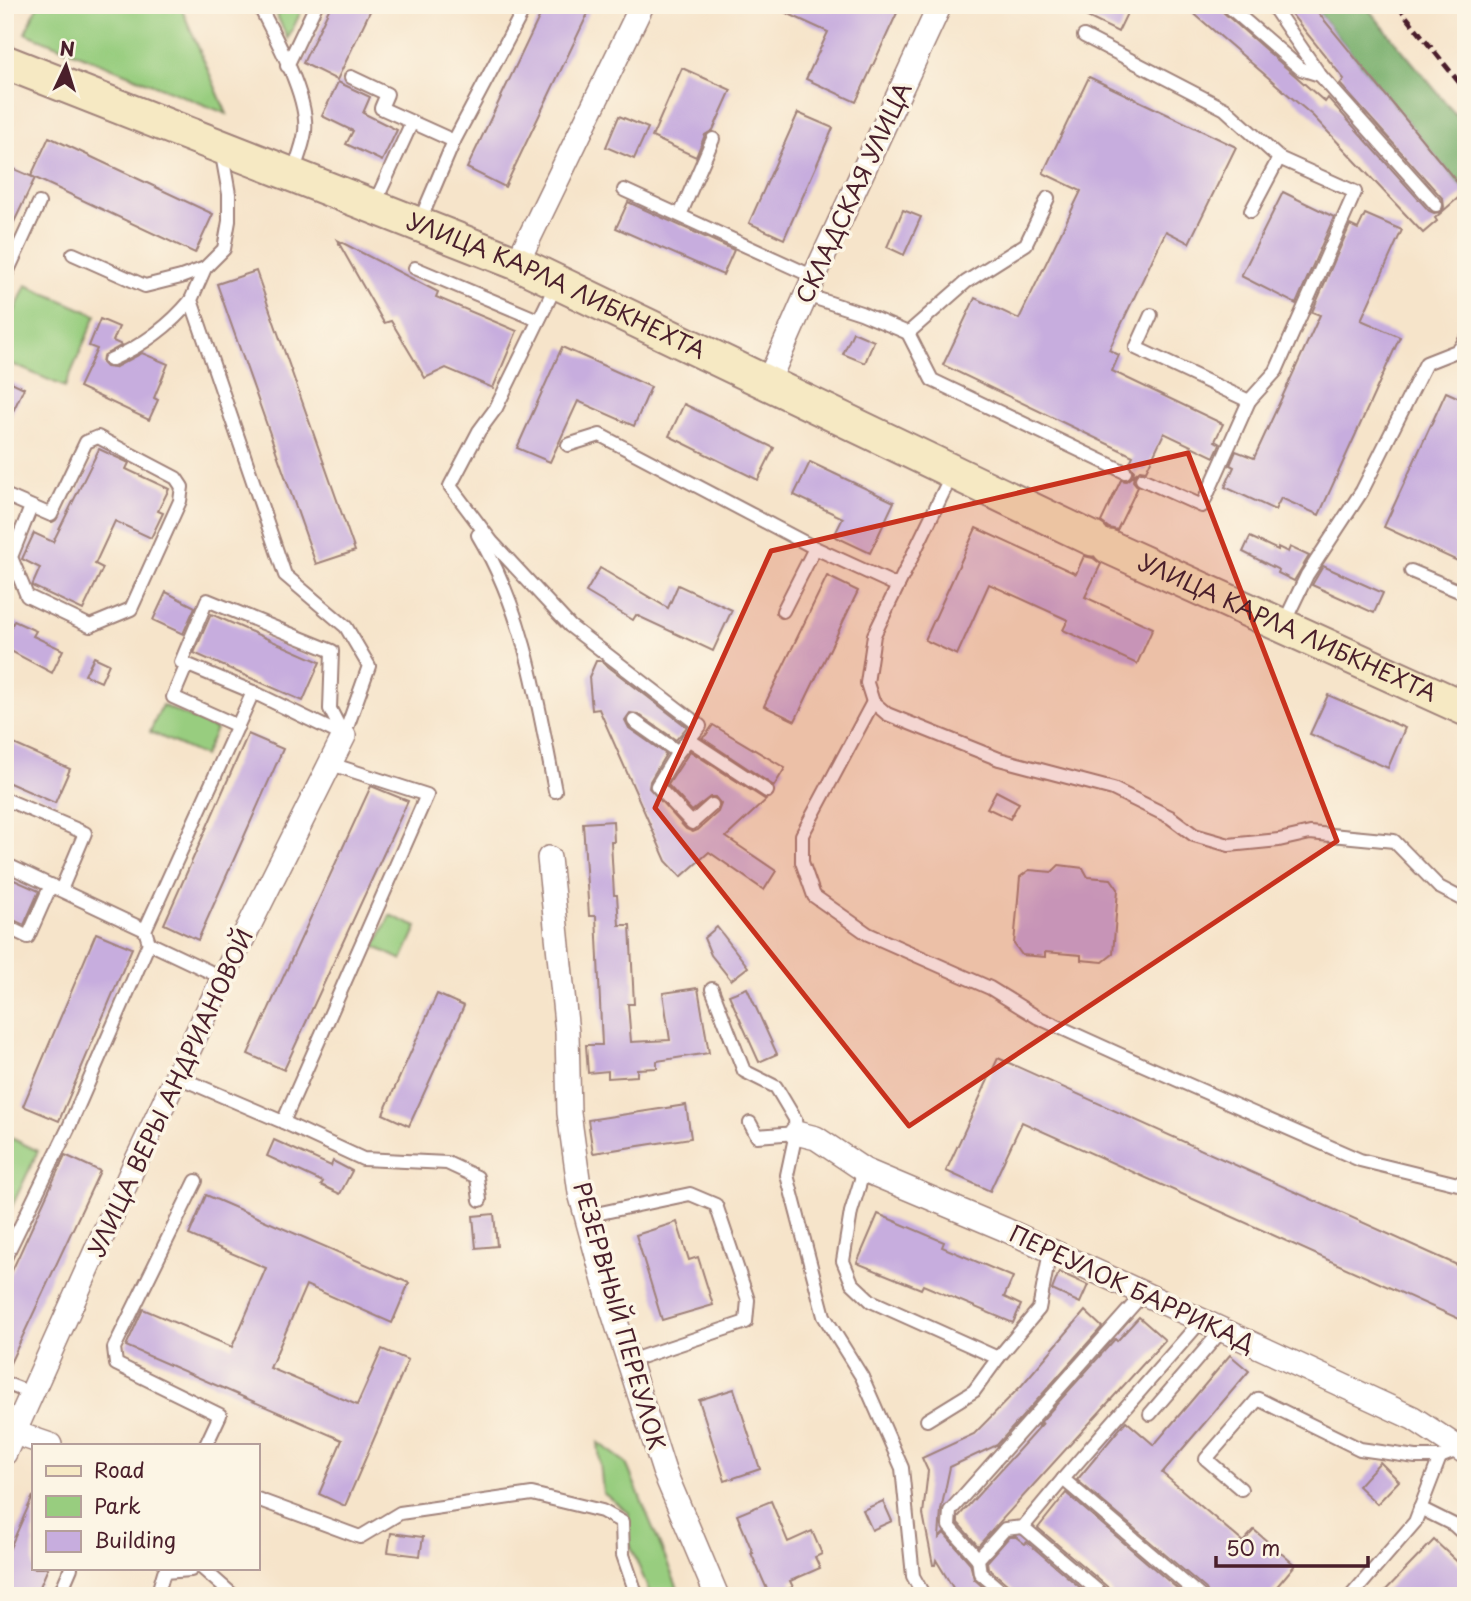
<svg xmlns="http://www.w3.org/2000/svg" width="1471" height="1601" viewBox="0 0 1471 1601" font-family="'Playpen Sans',sans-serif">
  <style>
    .green { fill: #98cd7f; stroke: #717655; stroke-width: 2 }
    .forest { fill: #7ab06e; stroke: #62684c; stroke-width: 2 }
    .building { fill: #c7adde }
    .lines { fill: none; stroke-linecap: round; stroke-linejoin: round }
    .lane-casing { stroke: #a0827a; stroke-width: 16 }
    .street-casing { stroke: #a0827a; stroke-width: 26 }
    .secondary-casing { stroke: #a0827a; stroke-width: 37 }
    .lane { stroke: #fff; stroke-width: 12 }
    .street { stroke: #fff; stroke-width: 23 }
    .secondary { stroke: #f6e9c3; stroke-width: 33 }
    .rail { stroke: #4a1f2b; stroke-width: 5; stroke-dasharray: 10 5; stroke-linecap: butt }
    .marked { fill: #c8321e; fill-opacity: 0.2; stroke: #c8321e; stroke-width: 5; stroke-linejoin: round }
    .labels { text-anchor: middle; stroke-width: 7; stroke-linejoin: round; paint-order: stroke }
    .street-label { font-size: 23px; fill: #4a1f2b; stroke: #fcf5e5 }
  </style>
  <rect width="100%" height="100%" fill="#fcf5e5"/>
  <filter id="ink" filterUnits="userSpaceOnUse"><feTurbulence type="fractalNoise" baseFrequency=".0143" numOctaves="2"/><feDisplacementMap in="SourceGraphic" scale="14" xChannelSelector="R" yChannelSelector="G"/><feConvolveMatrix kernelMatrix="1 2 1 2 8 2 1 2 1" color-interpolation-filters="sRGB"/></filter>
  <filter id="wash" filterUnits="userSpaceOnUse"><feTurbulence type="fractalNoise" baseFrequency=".00686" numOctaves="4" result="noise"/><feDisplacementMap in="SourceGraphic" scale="28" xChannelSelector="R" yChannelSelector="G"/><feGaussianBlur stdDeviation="1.57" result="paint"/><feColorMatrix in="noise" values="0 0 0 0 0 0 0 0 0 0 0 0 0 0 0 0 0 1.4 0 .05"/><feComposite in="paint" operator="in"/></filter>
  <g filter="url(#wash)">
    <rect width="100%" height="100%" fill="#f6e4ca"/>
    <g class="green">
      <polygon points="38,5 180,5 227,114 25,33"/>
      <polygon points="272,5 304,5 288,39"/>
      <polygon points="26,285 96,315 65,387 5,361 5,333"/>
      <polygon points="162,705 216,729 204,756 150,732"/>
      <polygon points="390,915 417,927 402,960 375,947"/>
      <polygon points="7,1136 38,1151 7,1217 5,1140"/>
      <polygon points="598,1442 626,1463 681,1596 651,1596 625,1533 629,1513 603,1493"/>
    </g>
    <polygon class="forest" points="1312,5 1365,5 1466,127 1466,223 1465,192"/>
    <g id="blocks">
      <g class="building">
        <polygon points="331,5 373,5 337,80 303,63"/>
        <polygon points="545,5 592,5 505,187 467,168"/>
        <polygon points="769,5 881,5 897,13 856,102 806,79 828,32"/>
        <polygon points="1063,5 1131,5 1118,32"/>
        <polygon points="1184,5 1215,5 1325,102 1328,98 1429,211 1434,213 1441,212 1444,207 1443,199 1340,84 1344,79 1284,5 1312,5 1465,192 1435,218 1437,221 1423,233 1313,116"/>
        <polygon points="682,68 731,90 713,130 705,135 696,157 652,137"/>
        <polygon points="1089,77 1236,147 1189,243 1166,231 1109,350 1119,355 1112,371 1223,424 1215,441 1220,444 1214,457 1164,433 1146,471 1140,470 1134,475 1133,481 1138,487 1117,530 1109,528 1101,522 1121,480 1126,481 1133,476 1134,471 1129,464 1133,456 943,365 975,298 1019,319 1081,191 1043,173"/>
        <polygon points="338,82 370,97 363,113 397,130 382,161 346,144 353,131 322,116"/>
        <polygon points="798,113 833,128 784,239 749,223"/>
        <polygon points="619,116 648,128 634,159 606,147"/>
        <polygon points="49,137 213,214 195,253 31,176"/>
        <polygon points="5,165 35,178 5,241"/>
        <polygon points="1283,192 1334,217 1296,304 1241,276"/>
        <polygon points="628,202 734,250 723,275 616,228"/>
        <polygon points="903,210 921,217 904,255 887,247"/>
        <polygon points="1365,214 1402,230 1361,320 1400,337 1319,515 1281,498 1275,510 1225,487 1234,467 1230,465 1236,451 1254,458 1320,315 1312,312 1350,225 1358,229"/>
        <polygon points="337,240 438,292 436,297 517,331 493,388 446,368 425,378 391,321 384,323"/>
        <polygon points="256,271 355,551 316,564 217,284"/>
        <polygon points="100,319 119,327 113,341 122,345 103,356 102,363 106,367 114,368 142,353 168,364 154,398 158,400 149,420 79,387 97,349 89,346"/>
        <polygon points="853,332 874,341 865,363 843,354"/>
        <polygon points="562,347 651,387 634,426 578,401 550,462 517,448"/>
        <polygon points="5,379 24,388 5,428"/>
        <polygon points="1446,392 1466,401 1466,565 1384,527"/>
        <polygon points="684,404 774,448 758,480 669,436"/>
        <polygon points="99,449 129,463 126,469 169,489 158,511 163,513 151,538 115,521 95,564 103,568 83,610 32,586 40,568 22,559 34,533 53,542"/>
        <polygon points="810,462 894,502 870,553 834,536 843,518 794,495"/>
        <polygon points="976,528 1076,574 1084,556 1093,558 1101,564 1085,597 1153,628 1137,664 1063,630 1068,620 989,584 957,655 925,640"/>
        <polygon points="1250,537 1278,550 1278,547 1288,552 1290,547 1309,556 1294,581 1278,573 1279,570 1243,552"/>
        <polygon points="1323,566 1383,593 1374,613 1312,585"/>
        <polygon points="600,568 668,608 678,585 732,610 713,651 636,615 633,620 586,592"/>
        <polygon points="827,576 858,591 795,721 764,706"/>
        <polygon points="166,592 195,607 183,634 153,620"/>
        <polygon points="211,614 320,662 303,701 194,653"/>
        <polygon points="14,621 36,631 33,636 63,650 52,673 5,648 5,639"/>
        <polygon points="94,657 109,664 101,682 85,675"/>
        <polygon points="596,661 601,661 687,727 676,740 638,714 630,713 625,720 629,728 666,754 650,781 649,788 686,829 693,832 698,830 718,812 721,804 715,797 710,797 692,811 668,785 690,751 766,800 726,837 776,871 764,890 709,852 681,877 666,861 599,709 592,710 589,677"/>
        <polygon points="1328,695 1405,728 1388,768 1310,734"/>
        <polygon points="713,725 785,768 774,786 702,738 706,735"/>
        <polygon points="248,734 283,749 198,940 164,924"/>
        <polygon points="5,740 70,769 55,803 5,781"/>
        <polygon points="371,786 408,801 284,1070 248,1054"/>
        <polygon points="996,791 1019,803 1010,819 987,808"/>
        <polygon points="613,821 614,842 611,842 614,895 617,895 619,925 630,925 634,1004 628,1004 631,1042 670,1040 663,993 698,988 709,1053 657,1061 657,1068 637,1069 637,1076 608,1078 608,1071 588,1073 586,1045 602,1045 596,916 589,916 583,823"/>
        <polygon points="1059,865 1083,868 1088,877 1111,879 1118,889 1113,954 1103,962 1081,960 1081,955 1045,952 1045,957 1022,955 1014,944 1020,877 1029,870 1052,872"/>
        <polygon points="5,876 39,891 24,925 5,916"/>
        <polygon points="717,927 748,967 731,980 711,955 704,938"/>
        <polygon points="96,933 132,948 59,1121 23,1106"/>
        <polygon points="747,988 777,1054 759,1062 729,995"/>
        <polygon points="437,994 464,1006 409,1126 383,1114"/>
        <polygon points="998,1058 1466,1269 1466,1322 1022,1122 990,1191 946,1171"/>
        <polygon points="686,1105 691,1138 593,1153 588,1120"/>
        <polygon points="274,1140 331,1166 333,1161 352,1171 340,1194 321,1185 323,1182 267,1156"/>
        <polygon points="65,1155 100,1171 5,1374 5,1286"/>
        <polygon points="206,1195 409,1283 392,1323 306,1285 270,1368 357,1405 382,1349 408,1360 345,1506 319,1494 342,1440 126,1346 143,1309 232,1347 266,1268 189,1235"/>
        <polygon points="494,1214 497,1246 476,1248 473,1216"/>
        <polygon points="878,1214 944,1242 942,1247 1013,1277 1004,1297 1021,1305 1013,1323 923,1285 921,1289 857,1263"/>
        <polygon points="677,1222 689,1260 698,1257 713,1305 662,1320 636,1235"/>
        <polygon points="1059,1272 1088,1285 1080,1303 1052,1290"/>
        <polygon points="1085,1311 1102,1327 997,1445 950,1467 941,1510 939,1538 944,1533 970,1563 974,1579 993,1596 958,1596 936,1560 935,1565 933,1565 923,1514 928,1471 922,1458 974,1434 1022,1385"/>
        <polygon points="1139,1317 1165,1340 978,1546 958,1523 958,1517 1043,1423 1037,1426 1115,1339 1117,1341"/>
        <polygon points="1230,1355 1249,1371 1162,1473 1243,1542 1254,1530 1295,1565 1269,1596 1209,1596 1206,1589 1077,1480 1126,1421 1154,1445"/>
        <polygon points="734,1389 760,1469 725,1481 699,1400"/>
        <polygon points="1380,1462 1399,1481 1377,1504 1358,1486"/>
        <polygon points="1066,1493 1186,1596 1113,1596 1110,1589 1038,1528"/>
        <polygon points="33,1496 33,1568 48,1568 36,1596 5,1596 5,1559"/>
        <polygon points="771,1501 788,1542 812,1531 822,1554 815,1557 820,1568 790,1581 793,1587 773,1596 770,1596 751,1553 753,1553 737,1515"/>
        <polygon points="883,1501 892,1521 872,1530 863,1510"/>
        <polygon points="391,1533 423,1537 420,1556 388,1552"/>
        <polygon points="1009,1537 1016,1537 1025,1544 1027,1542 1090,1596 1016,1596 1013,1589 988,1568 987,1562"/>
        <polygon points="1434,1540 1466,1570 1466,1596 1380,1596"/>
      </g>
    </g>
  </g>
  <g filter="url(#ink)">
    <use href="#blocks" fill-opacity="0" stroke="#a0827a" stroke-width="2"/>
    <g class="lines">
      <defs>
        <g id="lane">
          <path d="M259 5C275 38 309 96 305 132 303 146 297 160 293 173"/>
          <polyline points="1227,5 1301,69 1320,75"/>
          <polyline points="1272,5 1320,75 1436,205"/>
          <polyline points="1084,36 1225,109 1279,158"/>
          <polyline points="287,66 316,5"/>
          <polyline points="351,77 387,94 381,108 454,141"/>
          <polyline points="221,149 229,194 229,221 224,249 205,268 191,300 285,575 346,627 369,666 344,736 330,709 332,651 207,600 181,662 253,692 344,736"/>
          <polyline points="624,190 814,277"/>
          <polyline points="374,205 412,122"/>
          <polyline points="680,215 713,139"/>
          <polyline points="419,223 454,141 526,5"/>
          <polyline points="73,254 145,286 181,277 205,268"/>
          <polyline points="415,268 538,320"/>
          <polyline points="5,277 39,203"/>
          <polyline points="557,283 496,408 479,431 450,486 492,542 570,626 700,726 678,752"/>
          <polyline points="806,295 861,313 908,333 966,282 1026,244 1048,198"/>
          <polyline points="908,333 932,380 1125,472"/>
          <path d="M110 360C142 346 169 327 191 300"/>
          <polyline points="1249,401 1276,371 1355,192 1279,158 1251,211"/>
          <polyline points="568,445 600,435 815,548 898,586"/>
          <polyline points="953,472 874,635 867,683 873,702 887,714 999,759 1113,789 1170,817 1194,835 1229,845 1279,840 1310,833 1394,841 1439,887 1466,901"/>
          <polyline points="1142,479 1202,506 1249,401 1136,348 1151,315"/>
          <polyline points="5,495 51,515 86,442 98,437 176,478 182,487 180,501 131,609 90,626 27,596 11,557 31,507"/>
          <path d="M478 535C525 613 538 703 555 791"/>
          <polyline points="1411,571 1466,594"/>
          <polyline points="783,611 815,548"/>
          <polyline points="1283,625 1307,575 1362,491 1426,363 1459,350 1466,339"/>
          <polyline points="187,664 173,697 238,726"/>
          <polyline points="873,702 802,835 802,862 814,896 868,934 990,988 1037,1017 1132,1060 1360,1160 1466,1186"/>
          <polyline points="634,721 678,752 657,786 692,823 712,805"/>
          <polyline points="688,739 767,791"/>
          <polyline points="5,799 85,833 61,890"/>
          <polyline points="5,864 145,930 149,943 223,978"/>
          <polyline points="5,926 28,937 51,885"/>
          <polyline points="145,930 253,692"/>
          <polyline points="712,989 744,1071 776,1087 795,1119 796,1133"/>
          <polyline points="178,1077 283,1122 427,795 331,764"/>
          <polyline points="283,1122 363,1159 447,1163 477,1177 480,1200"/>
          <polyline points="750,1123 757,1136 796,1133 787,1175 824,1316 862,1377 902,1468 913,1576 924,1596"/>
          <polyline points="864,1170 851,1212 843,1261 852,1283 871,1301 998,1358 1039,1309 1050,1251"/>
          <polyline points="196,1181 114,1348 116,1364 220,1415 206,1445"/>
          <polyline points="586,1216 690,1194 716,1205 748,1300 746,1322 629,1361"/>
          <polyline points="5,1258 69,1127 149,943"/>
          <polyline points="5,1383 33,1394"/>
          <polyline points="1150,1414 1222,1330"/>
          <polyline points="927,1420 974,1391 998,1358"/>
          <polyline points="1241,1489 1206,1459 1258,1399 1360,1449 1416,1457 1440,1457 1460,1449"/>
          <polyline points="257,1499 360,1537 400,1513 532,1494 602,1511 622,1522 623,1555 637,1596"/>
          <polyline points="1420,1508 1454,1525 1466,1536"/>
          <polyline points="1023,1527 1104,1596"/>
          <polyline points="978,1559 949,1526 950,1511 1142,1295"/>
          <polyline points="202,1568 234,1596"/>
          <polyline points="59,1596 71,1568"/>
          <polyline points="157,1596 164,1572 191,1570 191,1568"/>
          <polyline points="1007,1596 980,1573 978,1559 1005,1529 1023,1527 1063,1479"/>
          <polyline points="1200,1596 1063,1479 1201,1321"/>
          <polyline points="1351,1596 1415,1522 1440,1457"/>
        </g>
        <g id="street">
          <polyline points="517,263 642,5"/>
          <polyline points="768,382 814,277 940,5"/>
          <polyline points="549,858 567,1033 569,1113 580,1193 610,1303 664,1471 717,1596"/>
          <polyline points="796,1133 816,1138 864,1170 1004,1229 1413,1418 1466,1453"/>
          <polyline points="15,1433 50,1445"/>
          <polyline points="5,1453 133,1168 223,978 344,736"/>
        </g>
        <g id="secondary">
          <path id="s1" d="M5 62 517 263 1093 539"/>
          <path id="s2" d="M1109 547 1466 709"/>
        </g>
      </defs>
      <use href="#lane" class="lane-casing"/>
      <use href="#street" class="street-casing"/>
      <use href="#secondary" class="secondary-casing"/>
      <use href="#lane" class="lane"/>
      <use href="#street" class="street"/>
      <use href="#secondary" class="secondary"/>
      <polyline class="rail" points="1397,5 1466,91"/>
    </g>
  </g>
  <path class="marked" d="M1188 453 1337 841 909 1126 655 808 771 551Z"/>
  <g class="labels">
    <g class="street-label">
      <text transform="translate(854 193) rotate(-65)" y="8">СКЛАДСКАЯ УЛИЦА</text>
      <text dy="8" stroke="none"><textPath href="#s1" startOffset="595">УЛИЦА КАРЛА ЛИБКНЕХТА</textPath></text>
      <text dy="8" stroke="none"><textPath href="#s2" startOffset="196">УЛИЦА КАРЛА ЛИБКНЕХТА</textPath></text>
      <text transform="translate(171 1093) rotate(-65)" y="8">УЛИЦА ВЕРЫ АНДРИАНОВОЙ</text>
      <text transform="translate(1132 1289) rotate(25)" y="8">ПЕРЕУЛОК БАРРИКАД</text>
      <text transform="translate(619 1316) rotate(74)" y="8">РЕЗЕРВНЫЙ ПЕРЕУЛОК</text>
    </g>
  </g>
  <rect width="1471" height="1601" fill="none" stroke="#fcf5e5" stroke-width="28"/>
  <rect x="32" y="1444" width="228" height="126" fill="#fcf5e5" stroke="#b59f9b" stroke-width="2"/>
  <rect x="46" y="1466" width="35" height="10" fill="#f6e9c3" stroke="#b59f9b" stroke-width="2"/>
  <text x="94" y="1478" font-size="21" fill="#4a1f2b">Road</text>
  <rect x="46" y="1496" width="35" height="21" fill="#98cd7f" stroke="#b59f9b" stroke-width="2"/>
  <text x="94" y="1514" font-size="21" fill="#4a1f2b">Park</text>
  <rect x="46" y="1531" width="35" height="21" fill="#c7adde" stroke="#b59f9b" stroke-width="2"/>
  <text x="94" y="1548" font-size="21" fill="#4a1f2b">Building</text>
  <g transform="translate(66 66) rotate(4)" stroke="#fcf5e5" stroke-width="5" paint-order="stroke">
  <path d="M0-5L12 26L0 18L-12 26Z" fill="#4a1f2b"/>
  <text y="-10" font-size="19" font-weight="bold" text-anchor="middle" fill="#4a1f2b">N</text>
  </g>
  <path d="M1216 1556v10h152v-10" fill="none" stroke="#4a1f2b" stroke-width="3.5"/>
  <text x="1226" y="1556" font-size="21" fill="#4a1f2b" stroke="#fcf5e5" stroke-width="5" paint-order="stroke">50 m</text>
</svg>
